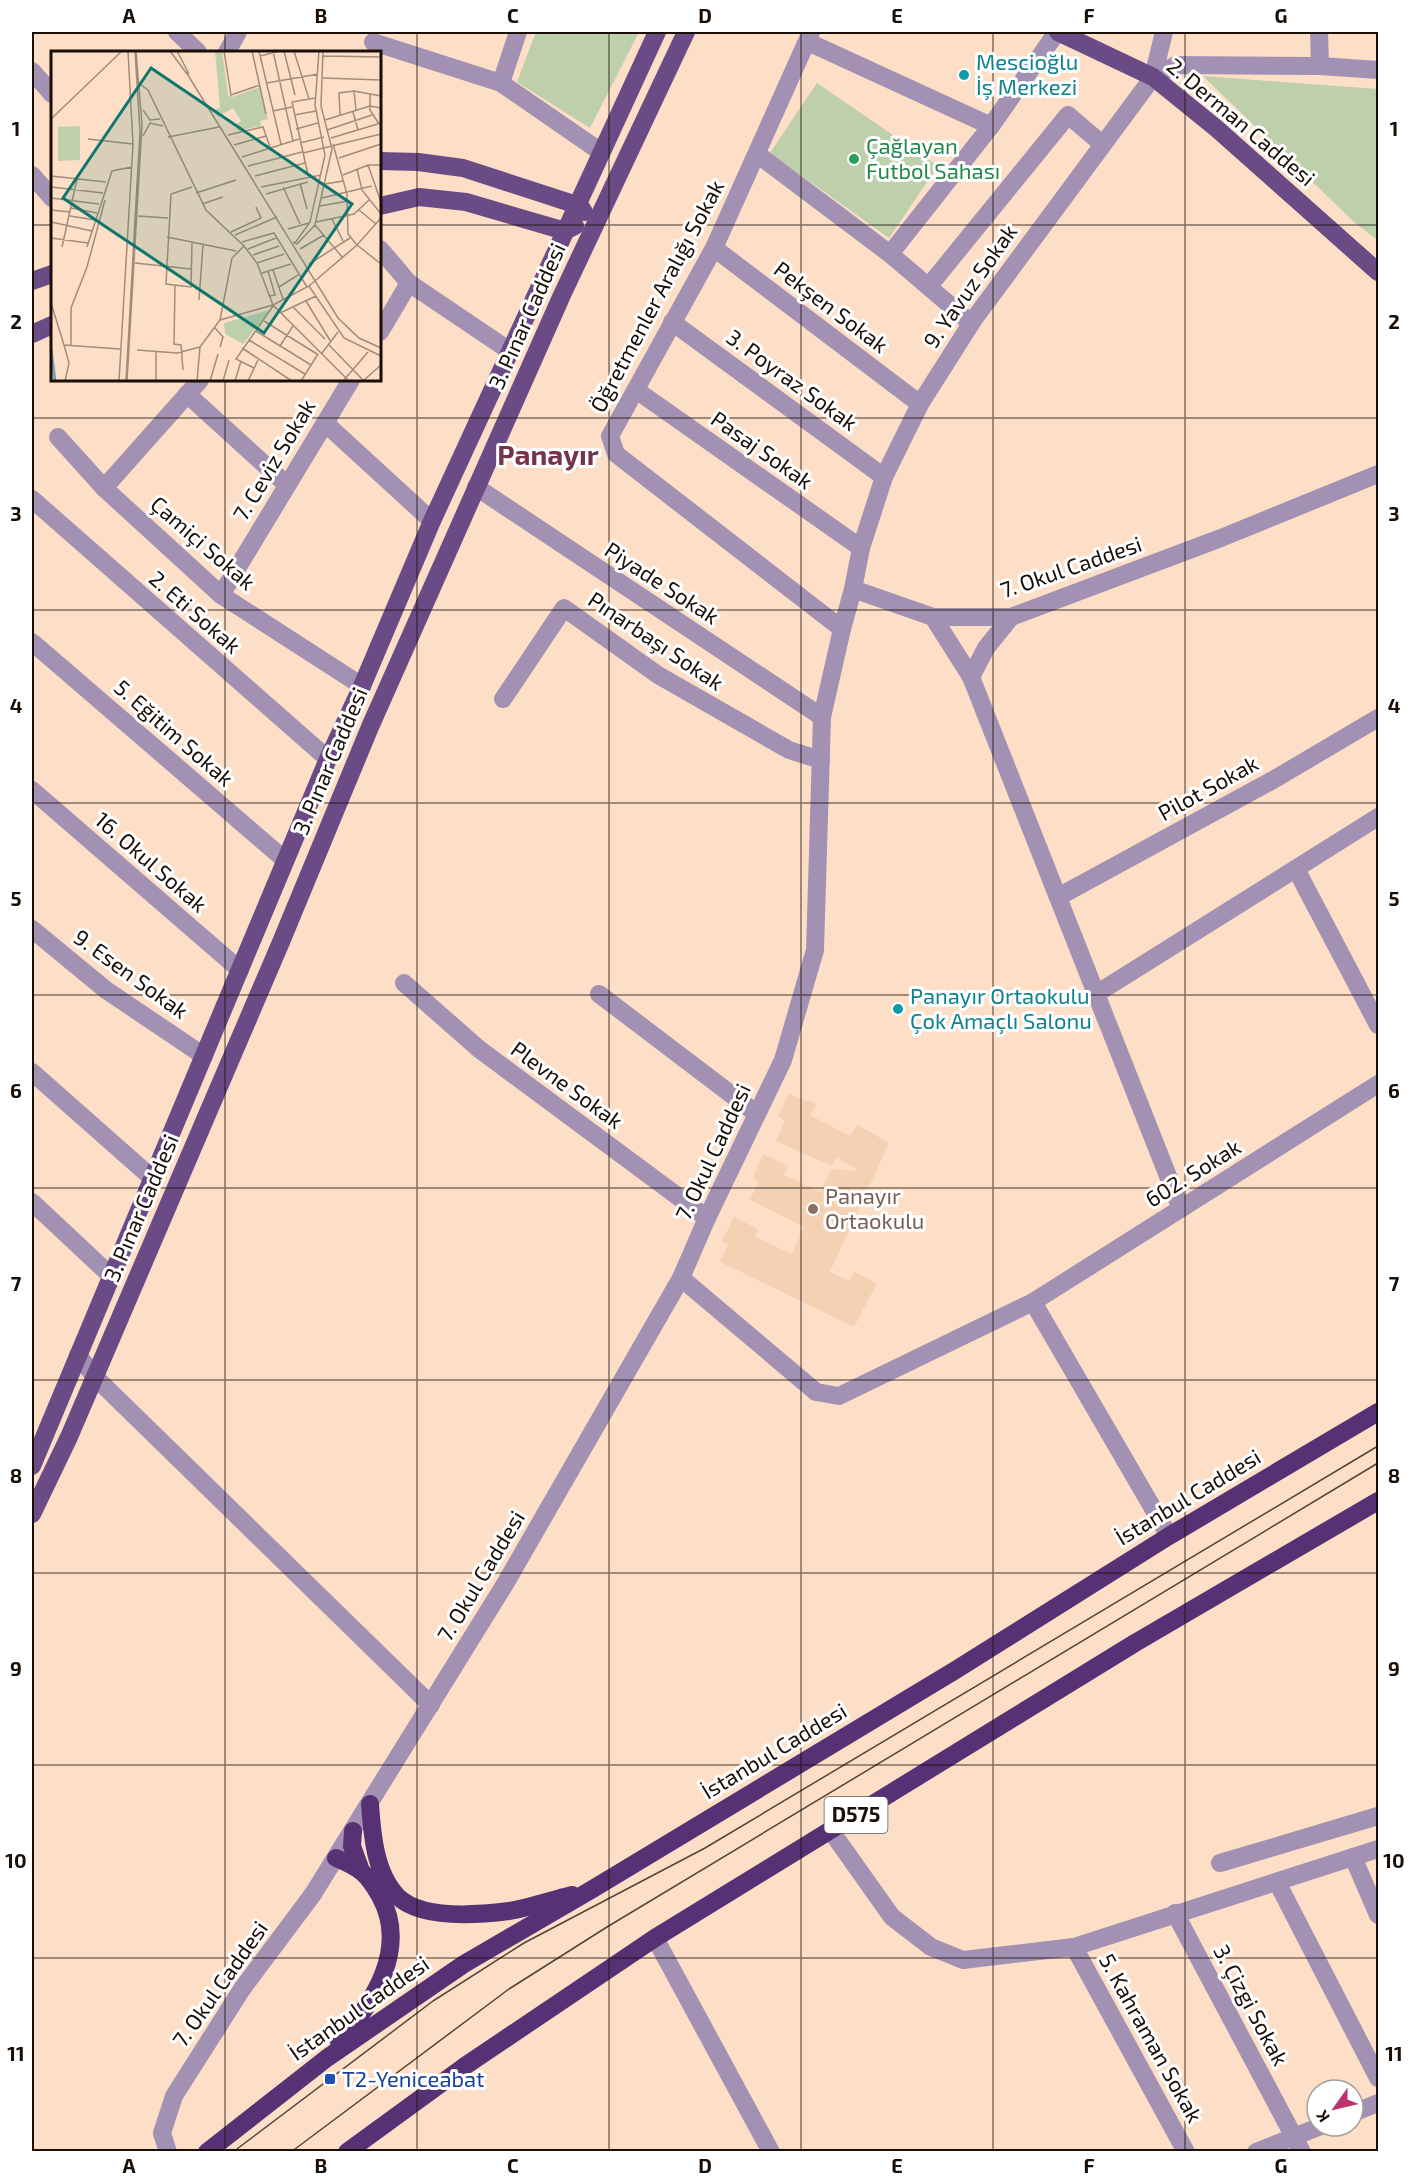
<svg xmlns="http://www.w3.org/2000/svg" width="1410" height="2183" viewBox="0 0 1410 2183" font-family="'Exo 2',sans-serif">
  <style>
    .built { fill: #f5d1b4 }
    .green { fill: #bdcfab }
    .lines { fill: none; stroke-linecap: round; stroke-linejoin: round }
    .minor { stroke: #a291b3; stroke-width: 18 }
    .major { stroke: #6a4b85; stroke-width: 18 }
    .highway { stroke: #563174; stroke-width: 18 }
    .tram { stroke: #534438; stroke-width: 1.5 }
    .grid { fill: none; stroke: #190f07; stroke-width: 1.5; stroke-opacity: 0.55 }
    .culture-dot { fill: #0f9aa8; stroke: #fff; stroke-width: 2 }
    .leisure-dot { fill: #2e9e5b; stroke: #fff; stroke-width: 2 }
    .education-dot { fill: #8d6e63; stroke: #fff; stroke-width: 2 }
    .transit-dot { fill: #1a4fb4; stroke: #fff; stroke-width: 2 }
    .labels { text-anchor: middle; stroke-width: 6; stroke-linejoin: round; paint-order: stroke }
    .shield { fill: #fff; stroke: #5e5751; stroke-width: 1.5 }
    .shield-label { font-size: 21px; font-weight: bold; fill: #190f07 }
    .culture-label { font-size: 22px; fill: #0d838f; stroke: #fff; text-anchor: start }
    .street-label { font-size: 22px; fill: #190f07; stroke: #fff }
    .leisure-label { font-size: 22px; fill: #27864d; stroke: #fff; text-anchor: start }
    .education-label { font-size: 22px; fill: #785e54; stroke: #fff; text-anchor: start }
    .transit-label { font-size: 22px; fill: #164399; stroke: #fff; text-anchor: start }
    .district-label { font-size: 28px; font-weight: bold; fill: #76324b; stroke: #fff }
    .inset-river { fill: none; stroke: #78a1b6; stroke-width: 3 }
    .inset-road { fill: none; stroke: #a28c7a; stroke-width: 1.5 }
    .view { fill: #0f766e; fill-opacity: 0.15; stroke: #0f766e; stroke-width: 3 }
    .inset-edge { fill: none; stroke: #190f07; stroke-width: 3 }
    .neatline { fill: none; stroke: #190f07; stroke-width: 2 }
    .grid-label { font-size: 20px; text-anchor: middle; font-weight: bold; fill: #190f07 }
  </style>
  <rect width="100%" height="100%" fill="#fddfc7"/>
  <polygon class="built" points="789,1094 817,1104 810,1115 850,1136 858,1125 889,1143 830,1272 849,1281 854,1272 877,1283 854,1327 720,1262 728,1245 722,1241 734,1217 758,1229 755,1237 792,1254 804,1227 750,1200 758,1182 753,1178 763,1154 788,1166 784,1175 820,1191 832,1169 855,1171 857,1169 839,1159 838,1156 831,1166 776,1141 785,1121 778,1116"/>
  <g class="green">
    <polygon points="536,32 639,32 590,128 517,82"/>
    <polygon points="1203,76 1378,89 1378,241 1353,221"/>
    <polygon points="817,83 938,166 889,238 770,153"/>
  </g>
  <g class="lines">
    <g class="minor">
      <polyline points="177,32 198,52"/>
      <polyline points="811,32 714,248 610,436 616,454 842,629"/>
      <polyline points="1319,32 1320,66"/>
      <polyline points="373,42 501,83 601,152"/>
      <polyline points="808,42 991,126"/>
      <polyline points="227,52 238,32"/>
      <polyline points="32,71 52,94"/>
      <polyline points="1153,77 1176,65 1320,66 1378,70"/>
      <polyline points="501,83 518,32"/>
      <polyline points="757,154 890,254 971,323"/>
      <polyline points="32,175 52,198"/>
      <polyline points="714,248 920,404"/>
      <polyline points="380,249 409,283 510,351"/>
      <polyline points="890,254 991,126 1057,32"/>
      <polyline points="929,286 1068,115 1102,144"/>
      <polyline points="672,322 884,477"/>
      <polyline points="380,332 409,283"/>
      <polyline points="636,390 861,548"/>
      <polyline points="187,394 287,485"/>
      <polyline points="325,423 432,521"/>
      <polyline points="58,437 104,488 221,595 362,686"/>
      <polyline points="476,487 822,717"/>
      <polyline points="104,488 200,380"/>
      <polyline points="32,499 328,759"/>
      <polyline points="853,589 861,548 884,477 920,404 974,319 1153,77 1164,32"/>
      <polyline points="221,595 351,380"/>
      <polyline points="933,617 971,677 1181,1209"/>
      <polyline points="32,642 285,860"/>
      <polyline points="971,677 986,648 1011,617"/>
      <polyline points="503,699 564,608 658,675 789,750 821,760"/>
      <polyline points="32,790 240,970"/>
      <polyline points="1296,869 1378,1025"/>
      <polyline points="1058,897 1273,780 1378,718"/>
      <polyline points="32,929 106,990 204,1056"/>
      <polyline points="404,983 479,1049 707,1218"/>
      <polyline points="599,994 757,1114"/>
      <polyline points="1096,994 1378,817"/>
      <polyline points="32,1072 152,1178"/>
      <polyline points="32,1202 110,1275"/>
      <polyline points="681,1278 816,1392 839,1396 1033,1302 1378,1084"/>
      <polyline points="1033,1302 1169,1536"/>
      <polyline points="78,1355 95,1377 431,1705"/>
      <polyline points="831,1831 892,1917 931,1947 963,1960 1074,1947 1378,1849"/>
      <polyline points="1353,1857 1378,1915"/>
      <polyline points="1220,1863 1378,1816"/>
      <polyline points="1277,1882 1378,2078"/>
      <polyline points="1175,1913 1302,2152"/>
      <polyline points="655,1938 771,2152"/>
      <polyline points="1074,1947 1186,2152"/>
      <polyline points="1353,2113 1378,2103"/>
      <polyline points="168,2152 162,2133 174,2096 242,1989 313,1894 505,1584 681,1278 707,1218 783,1060 815,950 822,717 842,629 853,589 933,617 1011,617 1221,538 1378,474"/>
      <polyline points="1256,2152 1321,2126"/>
    </g>
    <g class="major">
      <polyline points="1058,32 1153,77 1216,128 1378,272"/>
      <polyline points="380,161 418,162 463,168 580,206 584,212"/>
      <polyline points="380,206 419,197 466,202 565,231 575,226"/>
      <polyline points="32,281 52,274"/>
      <polyline points="32,334 52,325"/>
      <polyline points="32,1466 328,759 362,686 432,521 657,32"/>
      <polyline points="32,1514 69,1437 281,942 370,727 562,295 686,32"/>
    </g>
    <g class="highway">
      <path d="M370 1804C372 1834 375 1873 397 1896 421 1920 478 1915 509 1911 530 1908 551 1900 572 1895"/>
      <polyline points="353,1831 352,1846 360,1868"/>
      <path d="M336 1858C360 1868 367 1873 380 1896 409 1948 374 2002 339 2042"/>
      <polyline points="207,2152 327,2058 464,1964 591,1890 954,1671 1169,1536 1378,1412"/>
      <polyline points="347,2152 465,2066 655,1938 1135,1643 1378,1501"/>
    </g>
    <g class="tram">
      <polyline points="233,2152 433,2001 524,1943 705,1848 1378,1446"/>
      <polyline points="291,2152 509,1989 607,1927 1378,1463"/>
    </g>
  </g>
  <path class="grid" d="M225 32V52M417 32V2152M609 32V2152M801 32V2152M993 32V2152M1185 32V2152M32 225H52M380 225H1378M225 380V2152M32 418H1378M32 610H1378M32 803H1378M32 995H1378M32 1188H1378M32 1380H1378M32 1573H1378M32 1765H1378M32 1958H1378"/>
  <g class="culture-dot">
    <circle cx="964" cy="75" r="6"/>
    <circle cx="898" cy="1009" r="6"/>
  </g>
  <circle class="leisure-dot" cx="854" cy="159" r="6"/>
  <circle class="education-dot" cx="813" cy="1209" r="6"/>
  <rect class="transit-dot" x="324" y="2073" width="12" height="12" rx="3"/>
  <g class="labels">
    <rect class="shield" x="824.5" y="1797" width="63" height="36" rx="4.5"/>
    <g class="shield-label">
      <text x="856" y="1822">D575</text>
    </g>
    <g class="culture-label">
      <text x="976" y="70">Mescioğlu<tspan x="976" dy="25">İş Merkezi</tspan></text>
      <text x="910" y="1004">Panayır Ortaokulu<tspan x="910" dy="25">Çok Amaçlı Salonu</tspan></text>
    </g>
    <g class="street-label">
      <text transform="translate(1241 122) rotate(40)" y="8">2. Derman Caddesi</text>
      <text transform="translate(970 286) rotate(-55)" y="8">9. Yavuz Sokak</text>
      <text transform="translate(657 296) rotate(-62)" y="8">Öğretmenler Aralığı Sokak</text>
      <text transform="translate(831 307) rotate(37)" y="8">Pekşen Sokak</text>
      <text transform="translate(527 316) rotate(-66)" y="8">3. Pınar Caddesi</text>
      <text transform="translate(792 380) rotate(36)" y="8">3. Poyraz Sokak</text>
      <text transform="translate(762 450) rotate(35)" y="8">Pasaj Sokak</text>
      <text transform="translate(274 460) rotate(-59)" y="8">7. Ceviz Sokak</text>
      <text transform="translate(203 543) rotate(41)" y="8">Çamiçi Sokak</text>
      <text transform="translate(1071 567) rotate(-19)" y="8">7. Okul Caddesi</text>
      <text transform="translate(662 583) rotate(33)" y="8">Piyade Sokak</text>
      <text transform="translate(195 612) rotate(41)" y="8">2. Eti Sokak</text>
      <text transform="translate(656 641) rotate(34)" y="8">Pınarbaşı Sokak</text>
      <text transform="translate(174 733) rotate(41)" y="8">5. Eğitim Sokak</text>
      <text transform="translate(330 761) rotate(-67)" y="8">3. Pınar Caddesi</text>
      <text transform="translate(1208 788) rotate(-29)" y="8">Pilot Sokak</text>
      <text transform="translate(151 862) rotate(41)" y="8">16. Okul Sokak</text>
      <text transform="translate(131 974) rotate(36)" y="8">9. Esen Sokak</text>
      <text transform="translate(567 1085) rotate(36)" y="8">Plevne Sokak</text>
      <text transform="translate(713 1152) rotate(-65)" y="8">7. Okul Caddesi</text>
      <text transform="translate(1193 1173) rotate(-32)" y="8">602. Sokak</text>
      <text transform="translate(141 1208) rotate(-67)" y="8">3. Pınar Caddesi</text>
      <text transform="translate(1188 1497) rotate(-31)" y="8">İstanbul Caddesi</text>
      <text transform="translate(481 1576) rotate(-59)" y="8">7. Okul Caddesi</text>
      <text transform="translate(774 1751) rotate(-31)" y="8">İstanbul Caddesi</text>
      <text transform="translate(220 1984) rotate(-55)" y="8">7. Okul Caddesi</text>
      <text transform="translate(1251 2005) rotate(62)" y="8">3. Çizgi Sokak</text>
      <text transform="translate(359 2008) rotate(-35)" y="8">İstanbul Caddesi</text>
      <text transform="translate(1151 2038) rotate(61)" y="8">5. Kahraman Sokak</text>
    </g>
    <g class="leisure-label">
      <text x="866" y="154">Çağlayan<tspan x="866" dy="25">Futbol Sahası</tspan></text>
    </g>
    <g class="education-label">
      <text x="825" y="1204">Panayır<tspan x="825" dy="25">Ortaokulu</tspan></text>
    </g>
    <g class="transit-label">
      <text x="342" y="2087">T2-Yeniceabat</text>
    </g>
    <g class="district-label">
      <text x="548" y="465">Panayır</text>
    </g>
  </g>
  <g transform="translate(51 51)">
    <rect width="330" height="330" fill="#fddfc7"/>
    <path d="M164 0H171L177 44 181 46 209 36 217 68 209 70 210 75 187 80 184 74 190 70 182 57 167 66 163 60 169 56ZM29 75V109L7 110V76ZM219 259 192 293 174 283 173 272Z" fill="#bdcfab"/>
    <path class="inset-river" d="M0 299 4 330"/>
    <path class="inset-road" d="M119 0 136 23M126 0 138 23M173 0 180 44 209 34M201 0 215 63M208 0 230 93M222 0 242 90M233 0 244 44M243 0 258 48M209 5 229 0M272 5 330 6M135 21 287 267 308 287 330 297M272 27 330 29M216 32 267 23M90 34 97 39 155 159 193 195 181 207 169 269M303 40 305 59M319 43V59L328 73M92 59 99 69 109 68M222 60 241 56M302 61 307 79M243 64 265 60M289 64 288 42 303 40 330 45M0 68 71 0M274 69 319 55 330 57M245 78 267 72M276 79 321 64M177 84 212 76 219 96M92 85 99 72 112 75M117 86 168 76M280 87 330 72M37 88 82 93M249 92 273 86M282 93 296 143 297 183 306 194M183 94 215 85M252 102 330 83M191 106 248 88M288 107 330 93M317 114 330 151M197 115 251 101M306 118 311 139 330 163M257 124 241 51 264 47M292 124 317 114H330M0 125 55 131M204 125 254 112M249 132 256 158M274 133 292 130M0 136 52 142M141 136 120 143 115 233 140 236 141 192M210 136 270 124M232 136 249 173M145 142 185 129M215 143 257 131M0 147 48 153M271 147 321 135M151 153 172 146M269 155 297 150M20 157 46 162M0 159 19 161M308 159 325 173M19 165 44 169M87 165 117 167M281 168 292 190M0 171 41 180M265 171 303 163 318 149M264 174 292 207M237 178 258 172M180 181 210 167 205 156M184 184 226 166M116 186 185 200M0 187 37 192M191 191 223 182 256 236M242 191 246 193 264 174 281 98 270 55 272 0M244 192 259 171 274 104 264 54 268 0M306 194 330 213M193 195 206 212 222 254 298 330M11 196 26 128M36 196 61 120 81 116M197 198 225 187M249 198 273 184M202 204 228 195M84 212 140 218M206 212 233 203M258 213 299 187M222 219 232 248M217 220 224 244 219 245M211 222 240 213M124 234 123 293 130 294 132 319M258 235 293 287 330 305M228 236 247 224M148 249 152 194M255 250 280 291M0 252 13 294 69 298M242 256 274 288M229 262 265 245M213 270 266 303M164 277 172 286 169 296M205 280 260 314M198 289 254 323M13 294 18 312 14 330M278 294 313 330M20 295V257L36 216 54 149M229 295 242 275M191 297 241 330M86 299 126 302 149 296M105 301V330M271 302 287 281M203 317 185 308 222 255M313 329 330 314M68 330 82 93 77 0M75 330 89 80 84 0M76 330 91 74 85 0M146 330 149 296 169 269 222 254 258 235 306 194 330 167M159 330 167 303M172 330 178 309M184 330 190 310M197 330 207 309M250 330 267 303M292 330 317 301"/>
    <path class="view" d="M100 17 301 153 213 282 12 147Z"/>
    <rect width="330" height="330" class="inset-edge"/>
  </g>
  <rect width="1410" height="2183" fill="none" stroke="#ffffff" stroke-width="66"/>
  <g transform="translate(1335 2108) rotate(236)"><circle r="28" fill="#ffffff" stroke="#a39f9c" stroke-width="1.5"/>
  <path d="M0-4.5L10 22L0 15L-10 22Z" fill="#bc326d"/>
  <text y="-9" font-size="16" font-weight="bold" text-anchor="middle" fill="#190f07">K</text>
  </g>
  <rect x="33" y="33" width="1344" height="2117" class="neatline"/>
  <g class="grid-label">
    <text x="129" y="23">A</text>
    <text x="321" y="23">B</text>
    <text x="513" y="23">C</text>
    <text x="705" y="23">D</text>
    <text x="897" y="23">E</text>
    <text x="1089" y="23">F</text>
    <text x="1281" y="23">G</text>
    <text x="16" y="136">1</text>
    <text x="1394" y="136">1</text>
    <text x="16" y="329">2</text>
    <text x="1394" y="329">2</text>
    <text x="16" y="521">3</text>
    <text x="1394" y="521">3</text>
    <text x="16" y="713">4</text>
    <text x="1394" y="713">4</text>
    <text x="16" y="906">5</text>
    <text x="1394" y="906">5</text>
    <text x="16" y="1098">6</text>
    <text x="1394" y="1098">6</text>
    <text x="16" y="1291">7</text>
    <text x="1394" y="1291">7</text>
    <text x="16" y="1483">8</text>
    <text x="1394" y="1483">8</text>
    <text x="16" y="1676">9</text>
    <text x="1394" y="1676">9</text>
    <text x="16" y="1868">10</text>
    <text x="1394" y="1868">10</text>
    <text x="16" y="2061">11</text>
    <text x="1394" y="2061">11</text>
    <text x="129" y="2173">A</text>
    <text x="321" y="2173">B</text>
    <text x="513" y="2173">C</text>
    <text x="705" y="2173">D</text>
    <text x="897" y="2173">E</text>
    <text x="1089" y="2173">F</text>
    <text x="1281" y="2173">G</text>
  </g>
</svg>
